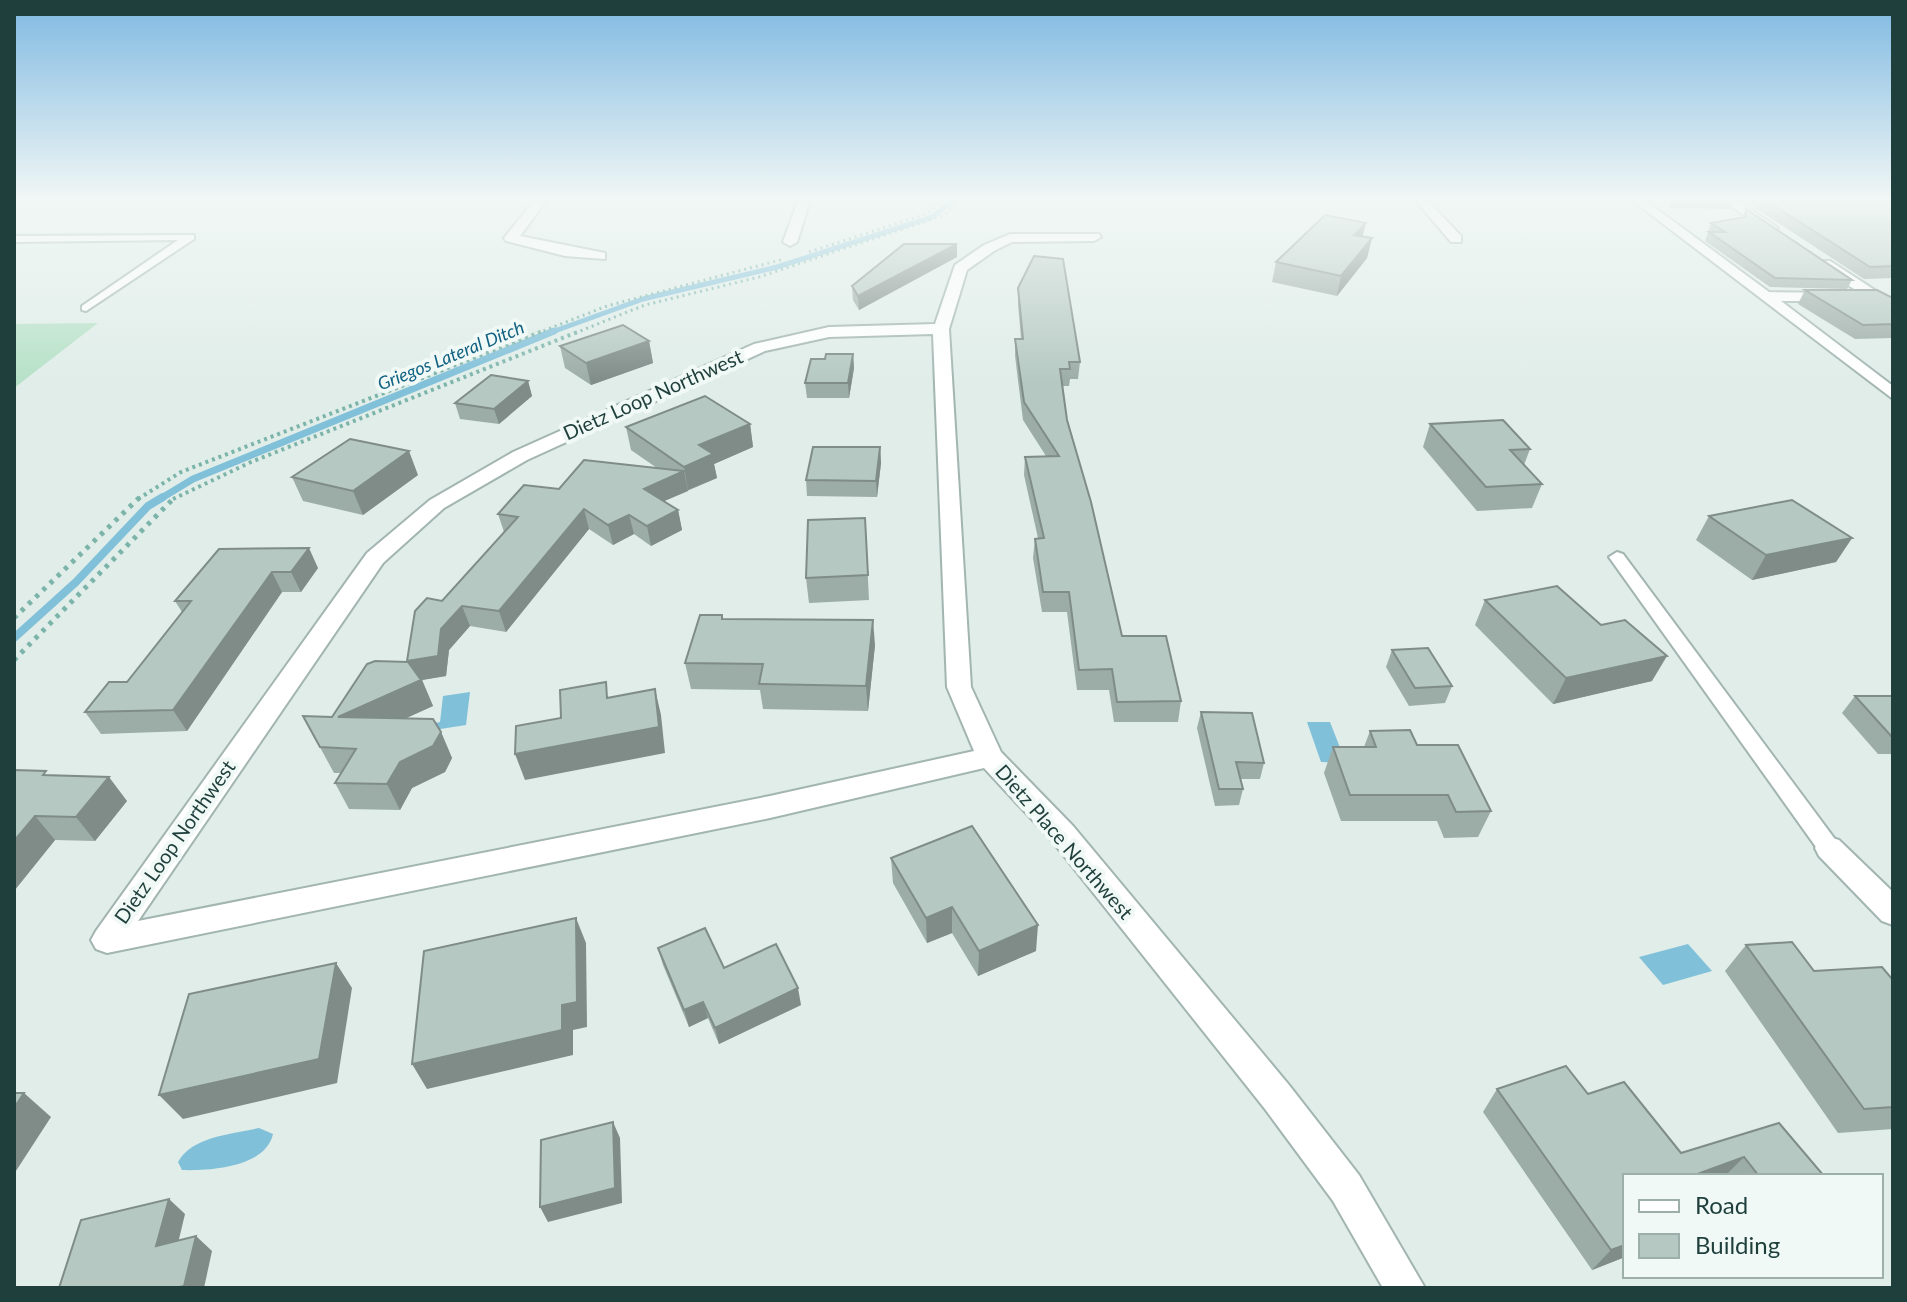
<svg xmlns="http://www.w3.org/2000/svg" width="1907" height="1302" viewBox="0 0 1907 1302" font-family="Lato,sans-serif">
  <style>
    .green { fill: #b6e1c7 }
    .water { fill: #81c0d9 }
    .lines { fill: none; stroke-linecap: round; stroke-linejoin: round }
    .stream-far2 { stroke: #81c0d9; stroke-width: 5 }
    .stream-far1 { stroke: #81c0d9; stroke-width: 7 }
    .stream { stroke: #81c0d9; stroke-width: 8 }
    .service-casing { stroke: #a2b5b1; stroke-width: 4 }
    .minor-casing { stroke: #a2b5b1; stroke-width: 4 }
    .path-far2 { stroke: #7cb4aa; stroke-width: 3; stroke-dasharray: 2 4; stroke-linecap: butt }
    .path-far1 { stroke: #7cb4aa; stroke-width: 4; stroke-dasharray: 3 4; stroke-linecap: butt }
    .path { stroke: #7cb4aa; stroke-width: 5; stroke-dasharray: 4 6; stroke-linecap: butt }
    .service { fill: #fff; fill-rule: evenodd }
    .minor { fill: #fff; fill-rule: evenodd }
    .wall { fill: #9caca7 }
    .shaded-wall { fill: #7f8c88 }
    .building { fill: #b5c8c2; stroke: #7f8c88; stroke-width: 2 }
    .labels { text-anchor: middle; stroke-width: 8; stroke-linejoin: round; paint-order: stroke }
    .far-water-label { font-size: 18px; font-style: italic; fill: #116182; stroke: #f1f9f6 }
    .street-label { font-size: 20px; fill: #1e3f3b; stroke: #f1f9f6 }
  </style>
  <rect width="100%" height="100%" fill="#e0ede9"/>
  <polygon class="green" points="98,323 14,388 14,324"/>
  <g class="water">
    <polygon points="470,692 466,725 434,730 435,723 440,722 443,696"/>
    <polygon points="1307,722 1330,722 1346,763 1321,762"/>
    <polygon points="1688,944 1712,971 1663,985 1639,957"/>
    <path d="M259 1128 273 1134C266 1167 210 1171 182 1170L178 1162C192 1136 233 1134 259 1128Z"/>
  </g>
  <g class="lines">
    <polyline class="stream-far2" points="549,333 643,299 777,267 932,217 953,201"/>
    <polyline class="stream-far1" points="160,499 193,479 554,331"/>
    <polyline class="stream" points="14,638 76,582 148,506 163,497"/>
    <defs>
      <g id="service">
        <polygon points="194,235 194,239 86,311 82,310 82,306 178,240 14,242 14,236"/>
        <polygon points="1617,552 1623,554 1837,842 1840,848 1837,854 1829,857 1821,854 1609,557"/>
      </g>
      <g id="minor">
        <polygon points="534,201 546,201 520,236 605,253 605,259 565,256 506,241 504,238"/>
        <polygon points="798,201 810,201 797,242 790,246 783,242"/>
        <polygon points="1416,201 1428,201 1461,236 1461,242 1451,242"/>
        <polygon points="1633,201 1646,201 1769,292 1840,293 1843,296 1835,301 1781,301 1893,386 1893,399"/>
        <polygon points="1724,201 1738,201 1778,228 1766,231"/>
        <path d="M1099 234 1101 237 1094 241 1012 242 994 251 967 270 949 329 971 687 1001 752 1073 826 1289 1085 1359 1175 1425 1288H1383L1333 1201 1265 1109 1053 842 984 768 770 818 107 953 96 949 91 940 96 931 367 553 430 500 513 452 754 344 829 327 935 324 955 265 984 245 1010 234ZM933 334 947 687 974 751 770 796 138 921 383 563 444 508 527 460 765 351 829 337Z"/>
        <polygon points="1820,261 1830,261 1893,302 1893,314 1820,267"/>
        <polygon points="1829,837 1839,840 1893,892 1893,925 1882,921 1819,856 1815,848 1819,840"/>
      </g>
    </defs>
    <use href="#service" class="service-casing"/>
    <use href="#minor" class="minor-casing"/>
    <g class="path-far2">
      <polyline points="809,252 926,214 945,201"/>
      <polyline points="538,333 607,306 784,259"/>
      <polyline points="575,333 645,305 759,277 945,215 958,201"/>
    </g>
    <g class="path-far1">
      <polyline points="138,499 181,472 543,331"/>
      <polyline points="173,499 251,462 580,331"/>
    </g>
    <g class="path">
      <polyline points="14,618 140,497"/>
      <polyline points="14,660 175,497"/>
    </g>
    <use href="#service" class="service"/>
    <use href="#minor" class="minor"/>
  </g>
  <g class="wall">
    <polygon points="1670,200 1734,200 1730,209 1670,208"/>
    <polygon points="1743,200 1893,200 1893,278 1864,279"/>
    <polygon points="1746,209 1852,280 1847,289 1770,287 1705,241 1711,223 1742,218"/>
    <polygon points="1363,236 1372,238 1367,258 1337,296 1272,282 1276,262"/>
    <polygon points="957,244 957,257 859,310 853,300 852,286"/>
    <polygon points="1018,288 1080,362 1078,379 1070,379 1069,386 1062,386 1067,420 1122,636 1181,701 1178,722 1114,722 1109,690 1077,690 1067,612 1042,612 1033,558 1035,539 1038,538 1024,475 1025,457 1046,456 1023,420 1015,356 1015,339 1021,339 1018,304"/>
    <polygon points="1805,290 1893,298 1893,338 1855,339 1798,304"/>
    <polygon points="649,341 653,363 591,385 565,368 560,346"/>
    <polygon points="853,354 854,368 849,398 807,398 805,383 825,359"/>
    <polygon points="528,381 532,396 499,424 460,419 455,403"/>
    <polygon points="750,424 753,447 714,464 717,478 664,501 678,510 682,530 651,546 634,534 613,545 589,529 506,632 470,626 449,650 446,676 422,680 433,706 404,719 441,732 452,758 445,772 412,788 400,810 349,809 335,783 341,773 334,773 303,716 332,717 408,662 442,601 504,532 498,514 559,489 657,468 631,450 626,427"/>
    <polygon points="1430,424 1530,449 1524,465 1542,484 1532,508 1477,511 1423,447"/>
    <polygon points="880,447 881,463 877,497 807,496 806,480"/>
    <polygon points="418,475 363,515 303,501 292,477"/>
    <polygon points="1709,516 1852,538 1836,562 1752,580 1696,540"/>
    <polygon points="865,518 869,600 809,603 806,578"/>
    <polygon points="219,549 318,568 301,592 282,592 187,731 101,734 85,712 127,682 182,612 175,601"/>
    <polygon points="1485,600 1601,625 1652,681 1553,704 1475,625"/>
    <polygon points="723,619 875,645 868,711 763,709 760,690 691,689 685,663"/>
    <polygon points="1392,650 1452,686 1445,703 1409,706 1386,667"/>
    <polygon points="1855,696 1893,696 1893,754 1878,754 1842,713"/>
    <polygon points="1201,712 1264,763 1260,779 1240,779 1243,789 1239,805 1215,806 1197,728"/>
    <polygon points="1370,731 1417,745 1491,811 1478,837 1444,838 1437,821 1341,821 1324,773 1333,747 1364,747"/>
    <polygon points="14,770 49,775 127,801 95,841 55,840 14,891"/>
    <polygon points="891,858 1036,951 978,976 952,933 927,943 893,883"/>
    <polygon points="1746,945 1814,971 1893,980 1893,1129 1838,1133 1725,971"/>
    <polygon points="658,948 724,968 801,1005 719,1044 708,1018 689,1027 663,965"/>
    <polygon points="1497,1089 1588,1094 1681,1153 1779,1123 1824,1176 1625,1176 1625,1257 1592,1270 1483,1112"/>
  </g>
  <g class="shaded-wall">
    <polygon points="1366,223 1361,242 1354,235"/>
    <polygon points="1372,238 1367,258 1337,296 1341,276"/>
    <polygon points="957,244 957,257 859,310 858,296"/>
    <polygon points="649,341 653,363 591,385 586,363"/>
    <polygon points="853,354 854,368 849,398 848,383"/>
    <polygon points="528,381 532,396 499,424 494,409"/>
    <polygon points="750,424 753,447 714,464 717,478 688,490 684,467 699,445"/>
    <polygon points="880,447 881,463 877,497 876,481"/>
    <polygon points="409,451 418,475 363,515 353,491"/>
    <polygon points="684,471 688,491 648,508 644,489"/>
    <polygon points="584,509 589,529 506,632 499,611"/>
    <polygon points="678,510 682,530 651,546 647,526"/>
    <polygon points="629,515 634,534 613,545 608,525"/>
    <polygon points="1852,538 1836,562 1752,580 1766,555"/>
    <polygon points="309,548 318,568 301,592 291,572"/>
    <polygon points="272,572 282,592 187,731 173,710"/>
    <polygon points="462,606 470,626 449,650 446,676 422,680 433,706 351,743 338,717 421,681 407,661 441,629"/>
    <polygon points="873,620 875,645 868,711 866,686"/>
    <polygon points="1667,656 1652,681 1553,704 1566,678"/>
    <polygon points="655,689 661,715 665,753 525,780 515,754"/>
    <polygon points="441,732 452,758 445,772 412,788 400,810 387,784 400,762"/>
    <polygon points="109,777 127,801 95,841 76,817"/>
    <polygon points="35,816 55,840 14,891 14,841"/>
    <polygon points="952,907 952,933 927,943 926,918"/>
    <polygon points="576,918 586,943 587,1027 573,1030 573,1055 427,1089 412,1064 562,1005"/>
    <polygon points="1038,925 1036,951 978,976 979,951"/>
    <polygon points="336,963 352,988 337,1083 183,1119 159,1095"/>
    <polygon points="798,988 801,1005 719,1044 715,1028"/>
    <polygon points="703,1002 708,1018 689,1027 684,1010"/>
    <polygon points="24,1093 51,1117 14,1174 14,1108"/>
    <polygon points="613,1122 620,1138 622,1203 548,1222 540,1207"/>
    <polygon points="1744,1157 1725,1176 1692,1176"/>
    <polygon points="169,1199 185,1214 174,1260 156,1246"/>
    <polygon points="196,1236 212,1251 204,1288 174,1288"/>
    <polygon points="1625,1245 1625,1257 1592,1270 1611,1250"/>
  </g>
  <g class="building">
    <polygon points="1765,200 1893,200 1893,266 1870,267"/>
    <polygon points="1746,209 1852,280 1775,278 1709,232 1725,232 1711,223 1746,217"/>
    <polygon points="1325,215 1366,223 1354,235 1372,238 1341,276 1276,262"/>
    <polygon points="904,244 957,244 858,296 852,286"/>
    <polygon points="1034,256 1063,259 1080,362 1069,362 1070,369 1060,369 1067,420 1091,502 1122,636 1166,636 1181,701 1117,702 1112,669 1079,670 1069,592 1043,592 1035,539 1044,538 1025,457 1059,456 1024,402 1015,339 1023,339 1018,288"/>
    <polygon points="1805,290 1877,290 1893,298 1893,324 1863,325"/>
    <polygon points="623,325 649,341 586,363 560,346"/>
    <polygon points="826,354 853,354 848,383 805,383 811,359 825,359"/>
    <polygon points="491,375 528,381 494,409 455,403"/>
    <polygon points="705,396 750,424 699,445 713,454 684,467 626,427"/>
    <polygon points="1503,420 1530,449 1510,450 1542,484 1486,487 1430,424"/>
    <polygon points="350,439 409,451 353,491 292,477"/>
    <polygon points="813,447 880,447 876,481 806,480"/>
    <polygon points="584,460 684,471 644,489 678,510 647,526 629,515 608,525 584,509 499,611 462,606 441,629 438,656 407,661 415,611 427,598 442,601 518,517 498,514 524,485 559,489"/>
    <polygon points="1792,500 1852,538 1766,555 1709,516"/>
    <polygon points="865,518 868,575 806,578 808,520"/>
    <polygon points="309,548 291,572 272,572 173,710 85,712 109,682 127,682 191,601 175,601 219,549"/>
    <polygon points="1557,586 1601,625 1625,620 1667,656 1566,678 1485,600"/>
    <polygon points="700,615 722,615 722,619 873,620 866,686 759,684 763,664 685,663"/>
    <polygon points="1428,648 1452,686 1415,688 1392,650"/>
    <polygon points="375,661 408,662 421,680 338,717 433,719 441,732 433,746 400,762 387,784 335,783 356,749 320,747 303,716 332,717 367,664"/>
    <polygon points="606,682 607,698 655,689 659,727 515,754 516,726 561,718 560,690"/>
    <polygon points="1855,696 1893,696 1893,737 1892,737"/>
    <polygon points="1201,712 1252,713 1264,763 1236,762 1243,789 1219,789"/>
    <polygon points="1410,730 1417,745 1458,745 1491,811 1456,812 1448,795 1350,795 1333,747 1376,747 1370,731"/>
    <polygon points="14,770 46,771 43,775 109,777 76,817 35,816 14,841"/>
    <polygon points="972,826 1038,925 979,951 952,907 926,918 891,858"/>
    <polygon points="576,918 577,1002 562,1005 562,1030 412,1064 424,951"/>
    <polygon points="705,928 724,968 776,944 798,988 715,1028 703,1002 684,1010 658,948"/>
    <polygon points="1792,942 1814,971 1882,967 1893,980 1893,1107 1864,1109 1746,945"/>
    <polygon points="336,963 319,1059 159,1095 189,994"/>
    <polygon points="1566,1066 1588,1094 1624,1082 1681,1153 1779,1123 1824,1176 1759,1176 1744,1157 1692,1176 1625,1176 1625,1245 1611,1250 1497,1089"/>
    <polygon points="14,1093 24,1093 14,1108"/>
    <polygon points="613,1122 615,1188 540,1207 541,1140"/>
    <polygon points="169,1199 156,1246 196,1236 184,1286 174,1288 59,1288 81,1220"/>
  </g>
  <linearGradient id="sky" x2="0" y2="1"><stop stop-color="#7fb9e2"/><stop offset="0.52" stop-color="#f1f7f5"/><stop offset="1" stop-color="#f1f7f5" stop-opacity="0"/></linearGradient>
  <rect width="1907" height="383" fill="url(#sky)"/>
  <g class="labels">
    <g class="far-water-label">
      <text transform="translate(451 356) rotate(-22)" y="6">Griegos Lateral Ditch</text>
    </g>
    <g class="street-label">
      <text transform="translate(653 395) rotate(-24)" y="7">Dietz Loop Northwest</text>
      <text transform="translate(175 842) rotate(-55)" y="7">Dietz Loop Northwest</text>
      <text transform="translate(1064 842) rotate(49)" y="7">Dietz Place Northwest</text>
    </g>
  </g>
  <rect width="1907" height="1302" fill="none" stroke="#1e3f3b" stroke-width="32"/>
  <rect x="1623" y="1174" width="260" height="104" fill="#f1f9f6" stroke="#9dafab" stroke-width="2"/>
  <rect x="1639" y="1200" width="40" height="12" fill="#ffffff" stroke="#9dafab" stroke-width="2"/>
  <text x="1695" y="1214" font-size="24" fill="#1e3f3b">Road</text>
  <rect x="1639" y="1234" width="40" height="24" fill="#b5c8c2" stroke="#9dafab" stroke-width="2"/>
  <text x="1695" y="1254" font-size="24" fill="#1e3f3b">Building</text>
</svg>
